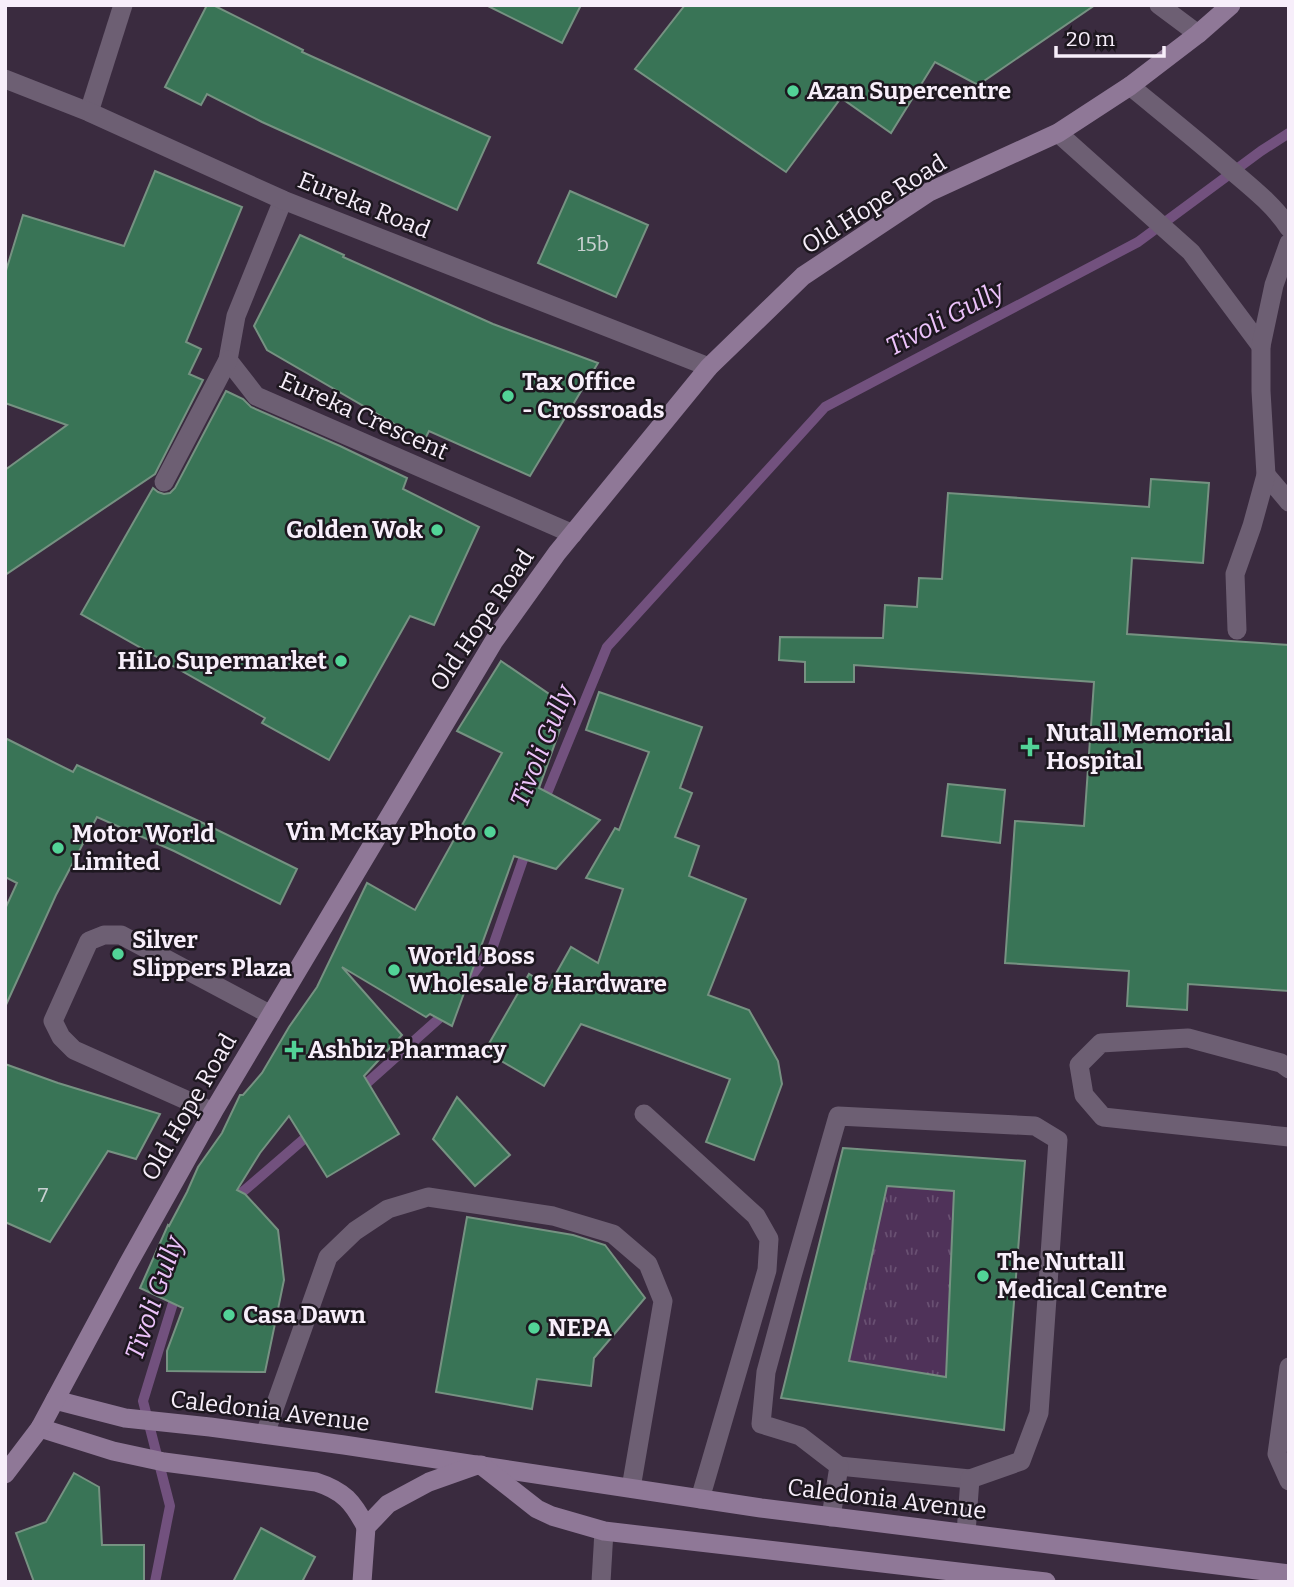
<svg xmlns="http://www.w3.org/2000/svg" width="1294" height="1587" viewBox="0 0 1294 1587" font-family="Bitter,serif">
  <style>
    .grass { fill: url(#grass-tufts) }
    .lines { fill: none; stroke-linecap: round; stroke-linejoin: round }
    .stream { stroke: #72517e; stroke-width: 10 }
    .building { fill: #397456; stroke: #769282; stroke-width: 2; fill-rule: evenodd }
    .service { stroke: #6d5f73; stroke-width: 19 }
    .minor { stroke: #6d5f73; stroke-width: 19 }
    .tertiary { stroke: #6d5f73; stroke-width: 19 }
    .secondary { stroke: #8f7897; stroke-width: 19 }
    .poi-dot { fill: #52d397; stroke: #1d171f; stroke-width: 2.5 }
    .labels { text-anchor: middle; stroke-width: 5; stroke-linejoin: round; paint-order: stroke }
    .number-label { font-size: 21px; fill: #c8d0d1 }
    .poi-label { font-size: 24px; font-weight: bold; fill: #f7eefa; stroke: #1d171f; text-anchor: start }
    .street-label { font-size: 24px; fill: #f7eefa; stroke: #1d171f }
    .water-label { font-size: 26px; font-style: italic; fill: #ecc2fa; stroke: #1d171f }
  </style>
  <defs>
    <pattern id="grass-tufts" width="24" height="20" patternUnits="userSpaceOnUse" patternTransform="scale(1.75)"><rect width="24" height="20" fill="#4f3259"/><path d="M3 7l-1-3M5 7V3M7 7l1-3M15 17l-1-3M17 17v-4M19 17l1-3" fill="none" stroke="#695072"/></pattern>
  </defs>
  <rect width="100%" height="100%" fill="#3a2b3f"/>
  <polygon class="grass" points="887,1186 954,1191 946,1377 849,1361"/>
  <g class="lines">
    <g class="stream">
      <polyline points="543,803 607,647 825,407 1138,242 1261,151 1289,133"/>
      <polyline points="463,988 493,946 527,848"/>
      <polyline points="358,1091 443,1015 447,1010"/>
      <polyline points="232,1201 312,1132"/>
      <polyline points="155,1582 170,1506 143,1401 177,1290"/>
    </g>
  </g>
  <g class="building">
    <polygon points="207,5 213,5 303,50 302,52 490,137 457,210 262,122 207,94 201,105 165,87"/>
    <polygon points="486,5 581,5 562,43"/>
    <polygon points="685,5 1095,5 978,85 935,62 891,133 841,98 786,172 635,69"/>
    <polygon points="155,171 242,207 186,342 201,349 189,374 203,380 155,474 5,575 5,470 67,425 5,403 5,274 23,215 124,246"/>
    <polygon points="570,191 648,225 616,297 538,263"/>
    <polygon points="300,235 344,255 343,257 493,324 598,363 530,476 429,431 424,441 267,350 254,326"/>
    <polygon points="226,391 243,399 251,407 340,446 407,478 403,489 479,527 434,625 410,616 329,760 262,723 265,718 81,614 153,488 158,492 164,494 170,493 175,488"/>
    <polygon points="1151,479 1209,483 1203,563 1132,558 1127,634 1289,645 1289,991 1188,984 1187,1010 1127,1006 1129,971 1005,963 1015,821 1084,826 1094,682 854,665 854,682 805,682 805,662 779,660 780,637 883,638 885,605 917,607 919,578 942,579 948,493 1149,507"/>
    <polygon points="501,661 568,707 539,788 600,820 556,869 514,856 452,1026 430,1014 426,1017 342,967 402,1035 364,1076 399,1134 327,1177 289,1116 260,1153 237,1190 245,1194 278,1230 284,1280 265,1372 167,1371 167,1351 183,1308 140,1288 168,1225 169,1226 187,1192 198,1167 222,1133 240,1095 243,1095 262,1073 289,1027 317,987 367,883 415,910 502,753 457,731"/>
    <polygon points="599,692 702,727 680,788 692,793 675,837 699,846 689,876 746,899 708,995 749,1010 778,1061 782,1084 754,1160 706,1142 730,1079 581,1024 544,1086 486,1052 490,1049 487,1047 529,974 549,986 571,947 598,963 623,889 586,878 615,828 619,830 649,752 586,730"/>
    <polygon points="5,738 73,772 77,765 203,823 297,869 280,904 174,851 97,817 56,895 5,1007 5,909 17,883 5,877"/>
    <polygon points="948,784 1005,790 1000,843 942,836"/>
    <polygon points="5,1064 58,1083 160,1114 136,1159 108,1151 50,1242 5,1222"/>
    <polygon points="457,1097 510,1155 475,1186 433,1139"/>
    <path d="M843 1148 1025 1161 1004 1430 781 1398ZM887 1186 954 1191 946 1377 849 1361Z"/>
    <polygon points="467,1217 573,1235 605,1245 645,1298 594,1358 591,1386 537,1379 532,1409 436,1392"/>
    <polygon points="74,1473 99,1487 102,1545 144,1545 144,1582 34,1582 16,1533 46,1522"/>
    <polygon points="261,1528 315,1557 302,1582 233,1582"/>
  </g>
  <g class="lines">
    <g class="service">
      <path d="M1130 86C1164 114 1198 141 1231 170 1251 187 1274 205 1289 228"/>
      <polyline points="1058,133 1191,252 1261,346"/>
      <polyline points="283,200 236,316 228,360 256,396 573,534"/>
      <polyline points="1266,475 1289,502"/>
      <polyline points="164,482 228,360"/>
      <polyline points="1237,630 1235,574 1252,526 1266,475 1261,391 1261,346 1274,285 1289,243"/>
      <polyline points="1289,1069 1281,1063 1188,1038 1101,1043 1079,1065 1084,1095 1103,1117 1289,1137"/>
      <polyline points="213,1112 74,1050 61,1037 53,1021 89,941 104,935 121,935 271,1015"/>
      <polyline points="644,1114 756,1216 769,1239 767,1270 700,1499"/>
      <polyline points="1289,1367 1277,1454 1289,1481"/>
      <polyline points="265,1434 328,1257 355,1231 388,1209 428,1197 553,1216 613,1234 648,1264 663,1301 631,1488"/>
      <polyline points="839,1466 970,1479"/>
      <polyline points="831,1517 839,1466 800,1436 761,1424 766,1372 792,1276 838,1116 1035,1126 1058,1140 1039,1413 1021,1461 970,1479 966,1533"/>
      <polyline points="601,1582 604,1531"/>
    </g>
    <g class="minor">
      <polyline points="1159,5 1198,34"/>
      <polyline points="89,112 123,5"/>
    </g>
    <polyline class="tertiary" points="5,79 89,112 283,200 709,367"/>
    <g class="secondary">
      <polyline points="55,1400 125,1418 210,1427 344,1445 761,1508 1289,1574"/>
      <path d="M40 1428 113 1451 164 1462 316 1482C344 1491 353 1502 366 1527"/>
      <polyline points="481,1465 537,1509 552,1516 604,1531 1046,1582"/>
      <polyline points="5,1474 40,1428 128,1264 213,1112 494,641 557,553 709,367 803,276 929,192 1058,133 1130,86 1198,34 1231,5"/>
      <polyline points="362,1582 366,1527 388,1504 429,1482 477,1465"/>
    </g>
  </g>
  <g class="poi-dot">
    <circle cx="793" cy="91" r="7"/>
    <circle cx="508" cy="396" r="7"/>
    <circle cx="437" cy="530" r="7"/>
    <circle cx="341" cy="661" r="7"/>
    <path d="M1026.5 736.5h7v7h7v7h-7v7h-7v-7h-7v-7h7z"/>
    <circle cx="490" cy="832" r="7"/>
    <circle cx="58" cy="848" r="7"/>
    <circle cx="118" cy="954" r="7"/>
    <circle cx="394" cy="970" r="7"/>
    <path d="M290.5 1039.5h7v7h7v7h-7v7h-7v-7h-7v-7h7z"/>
    <circle cx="983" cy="1276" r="7"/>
    <circle cx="229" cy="1315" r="7"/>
    <circle cx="534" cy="1328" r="7"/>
  </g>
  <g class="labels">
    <g class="number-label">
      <text x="593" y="251">15b</text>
      <text x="43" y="1202">7</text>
    </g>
    <g class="poi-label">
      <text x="807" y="99">Azan Supercentre</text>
      <text x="522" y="390">Tax Office<tspan x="522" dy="28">- Crossroads</tspan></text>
      <text x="423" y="538" text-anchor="end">Golden Wok</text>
      <text x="327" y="669" text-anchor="end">HiLo Supermarket</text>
      <text x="1046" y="741">Nutall Memorial<tspan x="1046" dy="28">Hospital</tspan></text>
      <text x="476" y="840" text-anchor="end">Vin McKay Photo</text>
      <text x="72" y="842">Motor World<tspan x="72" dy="28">Limited</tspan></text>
      <text x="132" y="948">Silver<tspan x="132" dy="28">Slippers Plaza</tspan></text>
      <text x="408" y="964">World Boss<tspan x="408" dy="28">Wholesale &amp; Hardware</tspan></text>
      <text x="308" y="1058">Ashbiz Pharmacy</text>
      <text x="997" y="1270">The Nuttall<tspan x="997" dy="28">Medical Centre</tspan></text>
      <text x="243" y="1323">Casa Dawn</text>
      <text x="548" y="1336">NEPA</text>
    </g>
    <g class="street-label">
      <text transform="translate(874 204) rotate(-32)" y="8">Old Hope Road</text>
      <text transform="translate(364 205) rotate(22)" y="8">Eureka Road</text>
      <text transform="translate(364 416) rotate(24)" y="8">Eureka Crescent</text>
      <text transform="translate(482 620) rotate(-56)" y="8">Old Hope Road</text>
      <text transform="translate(189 1107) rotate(-60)" y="8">Old Hope Road</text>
      <text transform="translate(270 1411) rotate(7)" y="8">Caledonia Avenue</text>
      <text transform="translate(887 1499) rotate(7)" y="8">Caledonia Avenue</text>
    </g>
    <g class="water-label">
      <text transform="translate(945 318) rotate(-28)" y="9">Tivoli Gully</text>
      <text transform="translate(542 746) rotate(-68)" y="9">Tivoli Gully</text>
      <text transform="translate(154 1298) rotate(-71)" y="9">Tivoli Gully</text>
    </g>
  </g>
  <rect width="1294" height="1587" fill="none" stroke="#f7eefa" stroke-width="14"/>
  <path d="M1056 46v10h108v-10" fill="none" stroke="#f7eefa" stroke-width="3.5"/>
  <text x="1066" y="46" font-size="21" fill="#f7eefa" stroke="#1d171f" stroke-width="5" paint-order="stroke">20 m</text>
</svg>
